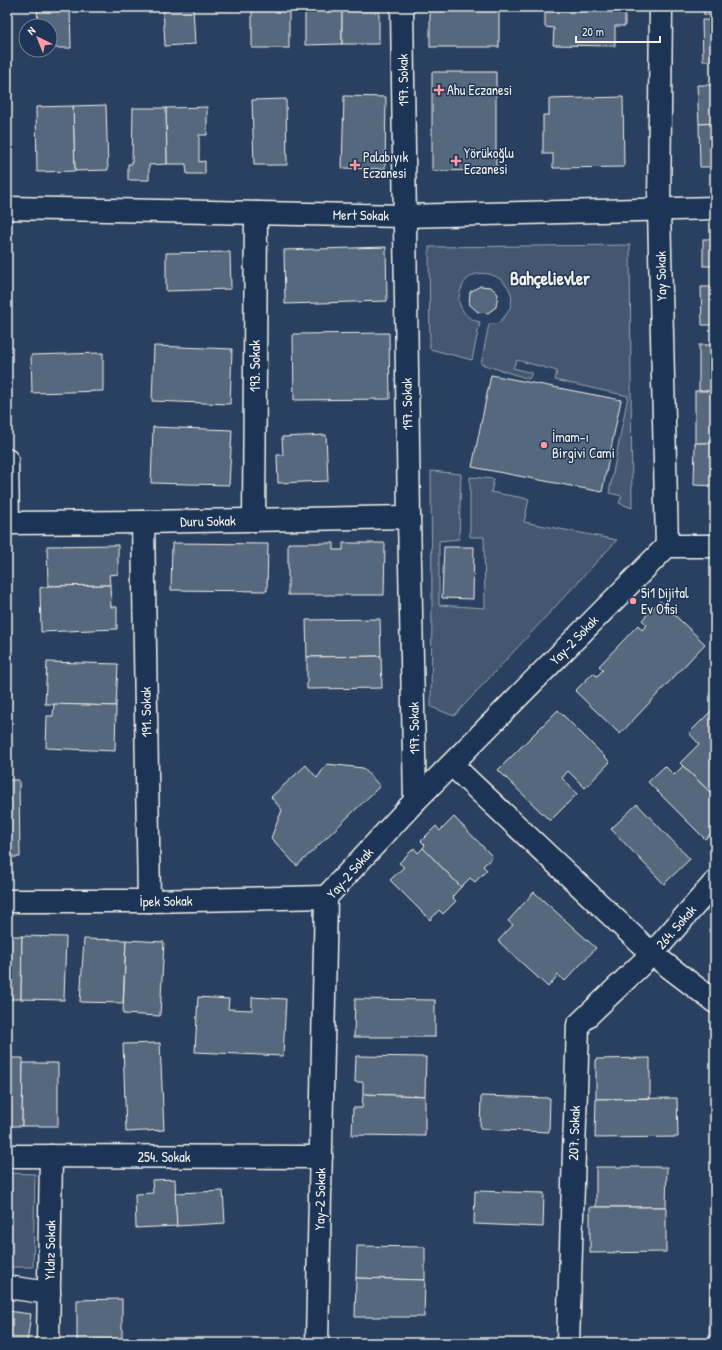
<svg xmlns="http://www.w3.org/2000/svg" width="722" height="1350" viewBox="0 0 722 1350" font-family="'Patrick Hand',sans-serif">
  <style>
    .green { fill: #445771; stroke: #9ca4ac }
    .building { fill: #56677d; stroke: #f4f1e8 }
    .lines { fill: none; stroke-linecap: round; stroke-linejoin: round }
    .street-casing { stroke: #f4f1e8; stroke-width: 25 }
    .street { stroke: #1d3557; stroke-width: 22 }
    .poi-dot { fill: #ff9aa2; stroke: #1d3557; stroke-width: 1.5 }
    .labels { text-anchor: middle; stroke-width: 3; stroke-linejoin: round; paint-order: stroke }
    .street-label { font-size: 14px; fill: #f4f1e8; stroke: #1d3557 }
    .poi-label { font-size: 14px; fill: #f4f1e8; stroke: #1d3557; text-anchor: start }
    .district-label { font-size: 18px; font-weight: bold; fill: #f4f1e8; stroke: #1d3557 }
  </style>
  <rect width="100%" height="100%" fill="#2a4060"/>
  <filter id="ink" filterUnits="userSpaceOnUse"><feTurbulence type="fractalNoise" baseFrequency=".025" numOctaves="2"/><feDisplacementMap in="SourceGraphic" scale="8" xChannelSelector="R" yChannelSelector="G"/><feConvolveMatrix kernelMatrix="1 2 1 2 8 2 1 2 1" color-interpolation-filters="sRGB"/></filter>
  <g filter="url(#ink)">
    <g class="green">
      <path d="M630 245 632 508 619 503 622 496 609 493 628 396 555 380 557 371 517 360 513 368 532 373 529 379 481 364 489 324H497C540 289 476 253 462 287 460 293 457 300 460 305 464 315 470 320 480 322L472 360 430 349 429 247Z"/>
      <polygon points="431,471 461,474 459,539 439,541 439,605 485,608 484,537 470,537 470,477 494,479 491,492 529,499 524,522 617,540 454,716 431,707 432,605"/>
      <polygon points="7,1173 35,1174 33,1267 7,1267"/>
    </g>
    <g class="building">
      <polygon points="37,7 70,7 71,48 50,48 50,26 38,26"/>
      <polygon points="163,7 193,7 195,44 165,46"/>
      <rect x="252" y="7" width="37" height="41"/>
      <polygon points="305,7 342,7 342,44 305,45"/>
      <rect x="342" y="7" width="37" height="37"/>
      <rect x="430" y="7" width="69" height="40"/>
      <polygon points="545,7 625,7 625,26 615,26 615,46 553,45 554,28 545,27"/>
      <polygon points="703,7 715,7 715,15 704,15"/>
      <polygon points="715,15 715,61 703,61 702,20 711,20 711,16"/>
      <polygon points="432,72 496,72 496,170 432,171"/>
      <polygon points="697,85 715,85 715,123 699,124"/>
      <polygon points="344,96 386,97 385,169 342,168"/>
      <polygon points="623,97 624,167 553,168 553,154 543,154 543,115 549,115 549,99"/>
      <polygon points="286,99 287,165 254,165 252,100"/>
      <polygon points="106,105 108,170 75,171 73,106"/>
      <polygon points="73,106 75,171 37,172 36,107"/>
      <polygon points="207,107 207,135 199,135 199,162 205,161 205,174 187,174 186,164 167,164 166,108"/>
      <polygon points="133,108 166,108 167,164 149,165 149,180 128,180 128,164 132,164"/>
      <polygon points="715,123 715,167 700,167 699,124"/>
      <rect x="703" y="239" width="12" height="27"/>
      <polygon points="386,247 387,301 285,304 284,250"/>
      <polygon points="230,252 231,289 166,291 166,253"/>
      <polygon points="480,286 491,287 498,294 496,307 488,313 478,312 469,304 470,292"/>
      <polygon points="701,287 715,287 715,325 702,325"/>
      <polygon points="389,333 390,399 294,400 293,334"/>
      <rect x="699" y="345" width="16" height="46"/>
      <polygon points="154,346 232,349 230,404 152,401"/>
      <polygon points="103,353 103,391 32,393 31,355"/>
      <polygon points="491,375 621,400 602,492 472,467"/>
      <rect x="695" y="391" width="20" height="52"/>
      <polygon points="153,427 232,430 229,485 151,483"/>
      <polygon points="326,435 328,481 278,483 277,455 283,455 282,437"/>
      <polygon points="695,443 715,443 715,486 694,485"/>
      <polygon points="172,543 268,544 267,591 171,590"/>
      <polygon points="288,543 334,543 334,550 343,550 343,543 385,543 384,595 288,595"/>
      <polygon points="118,545 118,574 109,575 110,585 48,586 47,546"/>
      <polygon points="444,547 474,547 473,599 442,598"/>
      <polygon points="714,574 715,574 715,638"/>
      <polygon points="110,585 111,607 117,607 117,629 41,632 40,588 48,586"/>
      <polygon points="660,601 705,644 620,734 575,691 593,673 597,676 603,670 599,666 638,625 642,630 647,625 642,620"/>
      <polygon points="380,619 381,656 307,657 306,620"/>
      <polygon points="381,656 382,688 307,689 307,657"/>
      <polygon points="47,662 118,664 116,706 45,704"/>
      <polygon points="54,704 116,706 115,751 46,748 47,716 53,716"/>
      <polygon points="715,707 715,797 680,763 699,744 689,733"/>
      <polygon points="558,710 610,762 585,788 568,771 562,778 577,794 550,821 498,770"/>
      <polygon points="327,764 363,768 380,786 297,866 271,838 282,810 271,797 306,765 317,778"/>
      <polygon points="665,766 674,775 683,766 715,797 715,830 705,839 648,782"/>
      <polygon points="7,780 19,780 20,857 7,857"/>
      <polygon points="637,804 690,859 664,884 611,829"/>
      <polygon points="454,817 493,857 483,866 487,870 475,882 470,878 461,887 423,848 425,845 421,841 436,826 440,831"/>
      <polygon points="414,848 418,853 423,848 461,887 452,897 456,901 443,914 439,910 430,920 390,880 404,867 399,863"/>
      <polygon points="534,892 596,948 565,981 558,975 548,987 498,941 513,925 508,921"/>
      <polygon points="7,936 22,936 21,999 7,999"/>
      <polygon points="22,936 66,937 64,1000 21,999"/>
      <polygon points="84,939 126,940 123,1003 80,1002"/>
      <polygon points="126,940 164,942 160,1016 123,1014"/>
      <polygon points="198,997 229,999 228,1009 252,1010 252,997 286,999 283,1056 195,1052"/>
      <polygon points="355,999 435,1000 435,1037 354,1037"/>
      <polygon points="160,1043 164,1130 126,1132 123,1044"/>
      <polygon points="356,1056 426,1057 425,1096 363,1094 363,1082 355,1082"/>
      <polygon points="7,1058 23,1058 22,1126 7,1126"/>
      <polygon points="650,1058 650,1098 596,1099 596,1059"/>
      <polygon points="23,1063 58,1063 58,1126 22,1126"/>
      <polygon points="363,1094 425,1096 425,1136 352,1135 353,1108 362,1108"/>
      <polygon points="481,1096 550,1098 549,1132 480,1129"/>
      <polygon points="677,1098 678,1137 595,1138 596,1099"/>
      <polygon points="596,1167 667,1167 666,1207 596,1207"/>
      <polygon points="175,1179 177,1226 136,1228 135,1194 153,1193 152,1180"/>
      <polygon points="223,1191 225,1223 177,1226 175,1193"/>
      <polygon points="475,1191 544,1193 543,1227 474,1224"/>
      <polygon points="590,1207 666,1207 666,1252 590,1253"/>
      <polygon points="357,1246 425,1247 425,1280 356,1278"/>
      <polygon points="356,1278 425,1280 424,1317 355,1317"/>
      <polygon points="710,1284 715,1284 715,1343 709,1343"/>
      <polygon points="122,1299 122,1343 77,1343 77,1300"/>
      <polygon points="7,1311 31,1314 27,1343 7,1343"/>
    </g>
    <g class="lines">
      <defs>
        <g id="street">
          <polyline points="402,7 409,517 415,801"/>
          <polyline points="661,7 659,209 667,546"/>
          <polyline points="7,208 404,216 715,208"/>
          <polyline points="7,460 8,524"/>
          <polyline points="254,520 256,213"/>
          <polyline points="143,522 149,901"/>
          <polyline points="7,523 143,522 409,517"/>
          <polyline points="667,546 715,546"/>
          <polyline points="452,765 652,954 715,1002"/>
          <polyline points="7,901 149,901 326,897"/>
          <polyline points="7,1156 321,1157"/>
          <polyline points="7,1287 49,1293"/>
          <polyline points="48,1343 51,1156"/>
          <polyline points="317,1343 326,897 415,801 667,546"/>
          <polyline points="568,1343 578,1025 652,954 715,882"/>
        </g>
      </defs>
      <use href="#street" class="street-casing"/>
      <use href="#street" class="street"/>
    </g>
  </g>
  <g class="poi-dot">
    <path d="M437 84h4v4h4v4h-4v4h-4v-4h-4v-4h4z"/>
    <path d="M454 155h4v4h4v4h-4v4h-4v-4h-4v-4h4z"/>
    <path d="M353 159h4v4h4v4h-4v4h-4v-4h-4v-4h4z"/>
    <circle cx="544" cy="445" r="4"/>
    <circle cx="633" cy="601" r="4"/>
  </g>
  <g class="labels">
    <g class="street-label">
      <text transform="translate(403 80) rotate(-91)" y="5">197. Sokak</text>
      <text transform="translate(361 215) rotate(1)" y="5">Mert Sokak</text>
      <text transform="translate(661 276) rotate(-91)" y="5">Yay Sokak</text>
      <text transform="translate(255 366) rotate(-90)" y="5">193. Sokak</text>
      <text transform="translate(407 404) rotate(-91)" y="5">197. Sokak</text>
      <text transform="translate(208 521) rotate(-1)" y="5">Duru Sokak</text>
      <text transform="translate(574 640) rotate(-46)" y="5">Yay-2 Sokak</text>
      <text transform="translate(146 712) rotate(-91)" y="5">191. Sokak</text>
      <text transform="translate(414 728) rotate(-91)" y="5">197. Sokak</text>
      <text transform="translate(350 873) rotate(-49)" y="5">Yay-2 Sokak</text>
      <text transform="translate(166 901) rotate(-1)" y="5">İpek Sokak</text>
      <text transform="translate(676 927) rotate(-49)" y="5">264. Sokak</text>
      <text transform="translate(574 1133) rotate(-88)" y="5">207. Sokak</text>
      <text x="164" y="1162">254. Sokak</text>
      <text transform="translate(320 1199) rotate(-89)" y="5">Yay-2 Sokak</text>
      <text transform="translate(50 1250) rotate(-89)" y="5">Yıldız Sokak</text>
    </g>
    <g class="poi-label">
      <text x="447" y="95">Ahu Eczanesi</text>
      <text x="464" y="158">Yörükoğlu<tspan x="464" dy="16">Eczanesi</tspan></text>
      <text x="363" y="162">Palabıyık<tspan x="363" dy="16">Eczanesi</tspan></text>
      <text x="552" y="442">İmam–ı<tspan x="552" dy="16">Birgivi Cami</tspan></text>
      <text x="641" y="598">5i1 Dijital<tspan x="641" dy="16">Ev Ofisi</tspan></text>
    </g>
    <g class="district-label">
      <text x="550" y="285">Bahçelievler</text>
    </g>
  </g>
  <rect width="722" height="1350" fill="none" stroke="#1d3557" stroke-width="24"/>
  <rect x="12" y="12" width="698" height="1326" fill="none" stroke="#f4f1e8" stroke-width="1.5" filter="url(#ink)"/>
  <g transform="translate(38 38) rotate(317)"><circle r="19" fill="#1d3557" stroke="#738091"/>
  <path d="M0-3L7 15L0 10L-7 15Z" fill="#ff9aa2"/>
  <text y="-6" font-size="11" font-weight="bold" text-anchor="middle" fill="#f4f1e8">N</text>
  </g>
  <path d="M576 36v6h84v-6" fill="none" stroke="#f4f1e8" stroke-width="2"/>
  <text x="582" y="36" font-size="12" fill="#f4f1e8" stroke="#1d3557" stroke-width="3" paint-order="stroke">20 m</text>
</svg>
